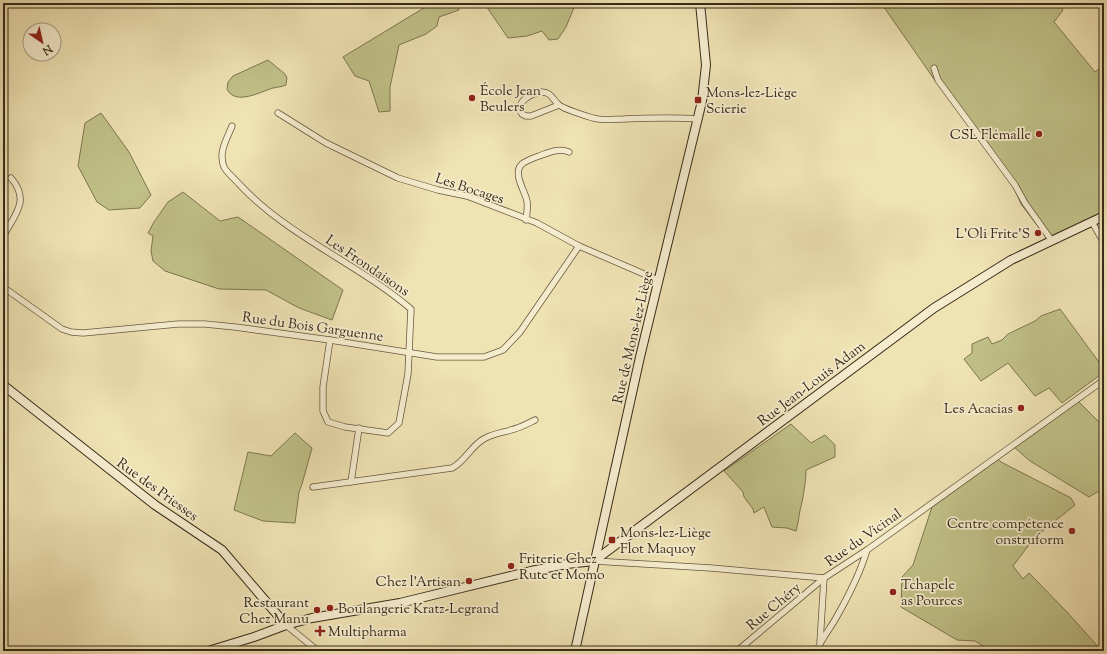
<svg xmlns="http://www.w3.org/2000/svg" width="1107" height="654" viewBox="0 0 1107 654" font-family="'Sorts Mill Goudy',serif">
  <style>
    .green { fill: #c0c188; stroke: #7c7650 }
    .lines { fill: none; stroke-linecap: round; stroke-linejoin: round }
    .street-casing { stroke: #65583f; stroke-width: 7 }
    .secondary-casing { stroke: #372a18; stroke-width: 10 }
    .street { stroke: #f5ecce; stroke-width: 5.5 }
    .secondary { stroke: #f5ecce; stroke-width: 8 }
    .poi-dot { fill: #8f2418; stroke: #f5ecce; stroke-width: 1.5 }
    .labels { text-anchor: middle; stroke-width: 3.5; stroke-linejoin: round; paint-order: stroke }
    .poi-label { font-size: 14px; fill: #372a18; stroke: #f5ecce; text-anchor: start }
    .street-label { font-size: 14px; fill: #372a18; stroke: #f5ecce }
  </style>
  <rect width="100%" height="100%" fill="#efe2b3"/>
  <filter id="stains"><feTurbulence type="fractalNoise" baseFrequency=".005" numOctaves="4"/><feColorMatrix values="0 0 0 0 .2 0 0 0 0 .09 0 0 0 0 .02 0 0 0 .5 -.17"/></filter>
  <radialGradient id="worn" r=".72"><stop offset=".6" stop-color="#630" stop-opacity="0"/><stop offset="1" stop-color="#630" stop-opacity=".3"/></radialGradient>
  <g class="green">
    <polygon points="432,3 458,3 459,10 439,17 437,26 426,34 399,45 390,87 390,111 379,112 369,81 355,76 343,57"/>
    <polygon points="484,3 576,3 566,27 558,39 549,40 542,31 527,36 508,38"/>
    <polygon points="881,3 1057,3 1063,10 1054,22 1095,72 1104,65 1104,212 1047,238 1021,204 1014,188 934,79"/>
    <path d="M268 60 285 74 287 78 286 85C282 87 277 87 273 88 260 92 235 106 227 89L228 82 233 76Z"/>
    <polygon points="101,113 129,152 151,195 140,208 109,210 97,202 78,166 85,123"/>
    <polygon points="183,192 220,221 238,217 343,290 332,320 299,308 266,290 219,289 165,271 153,261 151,251 153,236 148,233 154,222 168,202"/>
    <polygon points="1060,309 1104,369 1104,372 1062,403 1049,388 1035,396 1008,363 981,381 964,359 972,353 972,344 988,337 992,344 1002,340 1008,334 1035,321 1041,316"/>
    <polygon points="1078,401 1104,427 1104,488 1089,497 1030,461 1014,447"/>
    <path d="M791 424 811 443 825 435 835 445V457L806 470C806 481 804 491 802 502 799 512 799 521 796 531L787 528 772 527 764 507 754 513 753 509 744 497 743 492 724 471Z"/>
    <polygon points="295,433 312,448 302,484 299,492 295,523 263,521 234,510 248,452 271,456"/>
    <polygon points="998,459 1001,462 1071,498 1075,505 1034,538 1013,566 1023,579 1029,573 1067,612 1101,650 1104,649 1104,651 991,651 975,641 957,640 901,607 902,577 913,565 932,507"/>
  </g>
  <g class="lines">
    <defs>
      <g id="street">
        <polyline points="934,68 938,80 1015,185 1025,203 1052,241"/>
        <path d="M559 105 531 116H526L522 114C514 102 532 93 542 92 551 92 553 100 559 105 564 109 586 116 593 118 602 121 614 119 624 119 648 118 673 117 697 119"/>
        <polyline points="278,113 326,143 398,178 438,190 467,196 537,223 579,246 658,280"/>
        <path d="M232 126C227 139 218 152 224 167 227 173 236 180 240 185 289 237 357 263 411 309L408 374 399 423 388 433 345 427 328 422 323 411V387L330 340"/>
        <path d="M526 220C527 213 528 208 527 201 525 191 512 173 522 164 527 160 534 158 539 156 550 152 558 148 569 152"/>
        <polyline points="1092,222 1104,243"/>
        <path d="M3 237C14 215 31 201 11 178"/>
        <polyline points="3,287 62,329 71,332 83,333 178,324 205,324 235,327 330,340 437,357 484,357 503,350 520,332 579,246"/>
        <polyline points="351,482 359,428"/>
        <path d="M313 487 452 468C464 462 470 448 482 440 491 434 501 433 511 430 520 428 527 424 535 420"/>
        <polyline points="594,561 711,568 824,578"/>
        <polyline points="286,625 318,651"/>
        <polyline points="820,642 824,578"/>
        <polyline points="737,651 824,578 867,550 1104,380"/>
        <path d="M817 651C821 639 830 629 836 618 848 597 860 574 867 550"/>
      </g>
      <g id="secondary">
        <polyline points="3,385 155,505 222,550 286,625"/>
        <polyline points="594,561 934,308 1011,260 1104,216"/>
        <polyline points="208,651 254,637 286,625 312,618 400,603 531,571 567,564 594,561"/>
        <polyline points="575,651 640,357 702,101 706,65 700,3"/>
      </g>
    </defs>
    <use href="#street" class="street-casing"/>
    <use href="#secondary" class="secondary-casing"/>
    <use href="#street" class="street"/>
    <use href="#secondary" class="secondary"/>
  </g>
  <g class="poi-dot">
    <circle cx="472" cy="98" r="4"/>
    <rect x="694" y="96" width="8" height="8" rx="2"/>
    <circle cx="1039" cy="134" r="4"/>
    <circle cx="1038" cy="233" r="4"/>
    <circle cx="1021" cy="408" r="4"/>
    <circle cx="1072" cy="531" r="4"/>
    <rect x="608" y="536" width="8" height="8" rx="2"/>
    <circle cx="511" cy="566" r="4"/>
    <circle cx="469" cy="581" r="4"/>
    <circle cx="893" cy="592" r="4"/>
    <circle cx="330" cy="608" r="4"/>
    <circle cx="317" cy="610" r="4"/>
    <path d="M318 625h4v4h4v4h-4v4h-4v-4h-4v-4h4z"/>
  </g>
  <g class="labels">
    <g class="poi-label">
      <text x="480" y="95">École Jean<tspan x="480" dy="16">Beulers</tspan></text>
      <text x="706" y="97">Mons-lez-Liège<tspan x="706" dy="16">Scierie</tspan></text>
      <text x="1031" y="139" text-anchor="end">CSL Flémalle</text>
      <text x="1030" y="238" text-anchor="end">L’Oli Frite’S</text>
      <text x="1013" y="413" text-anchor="end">Les Acacias</text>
      <text x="1064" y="528" text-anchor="end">Centre compétence<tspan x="1064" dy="16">onstruform</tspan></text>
      <text x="620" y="537">Mons-lez-Liège<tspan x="620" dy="16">Flot Maquoy</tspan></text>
      <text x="519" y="563">Friterie Chez<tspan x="519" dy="16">Rute et Momo</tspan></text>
      <text x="461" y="586" text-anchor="end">Chez l'Artisan</text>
      <text x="901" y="589">Tchapele<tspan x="901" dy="16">as Pources</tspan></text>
      <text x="309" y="607" text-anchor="end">Restaurant<tspan x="309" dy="16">Chez Manu</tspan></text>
      <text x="338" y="613">Boulangerie Kratz-Legrand</text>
      <text x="328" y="636">Multipharma</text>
    </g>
    <g class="street-label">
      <text transform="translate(470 188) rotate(18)" y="5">Les Bocages</text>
      <text transform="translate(368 265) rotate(34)" y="5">Les Frondaisons</text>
      <text transform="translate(313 326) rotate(8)" y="5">Rue du Bois Garguenne</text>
      <text transform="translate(632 337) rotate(-77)" y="5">Rue de Mons-lez-Liège</text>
      <text transform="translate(811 383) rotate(-37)" y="5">Rue Jean-Louis Adam</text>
      <text transform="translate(158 489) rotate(36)" y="5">Rue des Priesses</text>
      <text transform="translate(863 537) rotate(-35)" y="5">Rue du Vicinal</text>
      <text transform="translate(773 606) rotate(-40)" y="5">Rue Chéry</text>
    </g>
  </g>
  <rect width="1107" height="654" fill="none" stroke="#efe2b3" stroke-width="16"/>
  <rect x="4" y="4" width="1099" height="646" fill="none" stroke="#372a18" stroke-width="2"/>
  <rect x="8" y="8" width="1091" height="638" fill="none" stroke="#372a18"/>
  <g transform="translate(42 42) rotate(146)"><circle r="19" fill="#f5ecce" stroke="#a99e85"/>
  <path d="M0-3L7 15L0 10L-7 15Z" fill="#8f2418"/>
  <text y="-6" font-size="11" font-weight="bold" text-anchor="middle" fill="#372a18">N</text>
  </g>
  <rect width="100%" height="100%" filter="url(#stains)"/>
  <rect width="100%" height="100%" fill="url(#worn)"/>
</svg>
